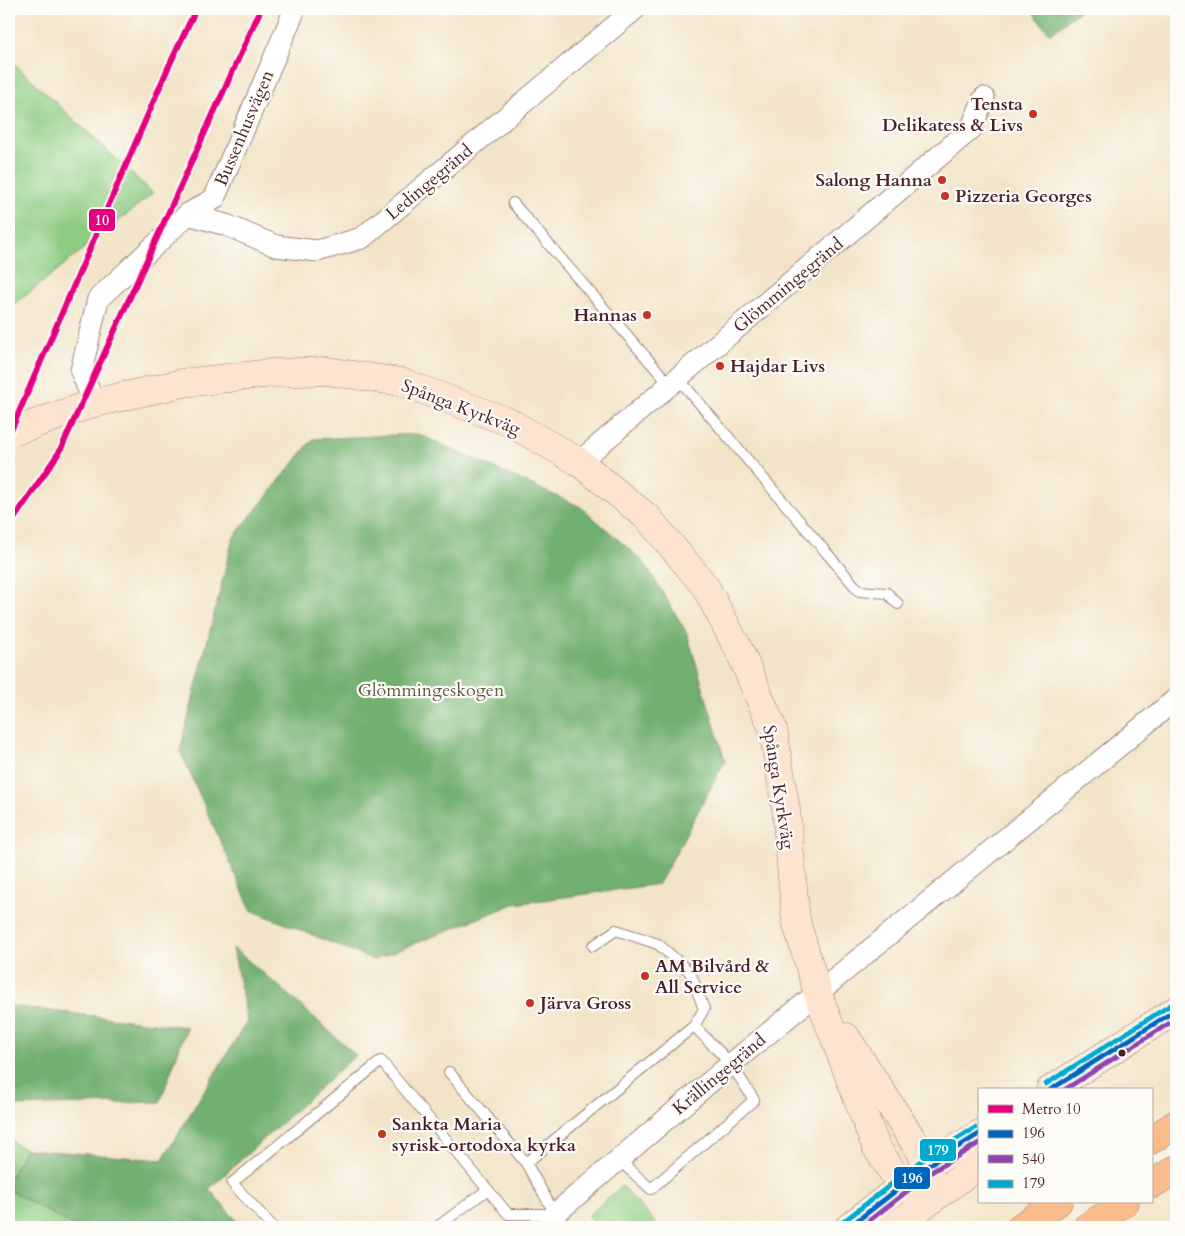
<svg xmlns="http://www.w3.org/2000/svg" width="1185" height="1236" viewBox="0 0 1185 1236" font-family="Cardo,serif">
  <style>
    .green { fill: #8dcc82; stroke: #6c7656 }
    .forest { fill: #72b070; stroke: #5e684e }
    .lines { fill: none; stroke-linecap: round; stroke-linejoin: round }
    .lane-casing { stroke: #9e827a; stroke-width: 12 }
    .street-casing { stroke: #9e827a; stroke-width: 23 }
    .secondary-casing { stroke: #9e827a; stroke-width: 29 }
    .highway-casing { stroke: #9e827a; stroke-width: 29 }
    .lane { stroke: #fff; stroke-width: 10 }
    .street { stroke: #fff; stroke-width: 21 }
    .secondary { stroke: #fde4d0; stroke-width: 28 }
    .highway { stroke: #f9bc8a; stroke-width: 28 }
    .bus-1-casing { stroke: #fdfcf7; stroke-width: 9 }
    .bus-2-casing { stroke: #fdfcf7; stroke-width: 9 }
    .bus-3-casing { stroke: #fdfcf7; stroke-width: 9 }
    .bus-1 { stroke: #0065bd; stroke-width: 5 }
    .bus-2 { stroke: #8e44ad; stroke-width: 5 }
    .bus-3 { stroke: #00a9ce; stroke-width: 5 }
    .metro-1-casing { stroke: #fdfcf7; stroke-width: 10 }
    .metro-1 { stroke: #e5007d; stroke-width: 6 }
    .poi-dot { fill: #c8321e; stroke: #fdfcf7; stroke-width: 2 }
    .bus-dot { fill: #4a1f2b; stroke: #fdfcf7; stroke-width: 2 }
    .labels { text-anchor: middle; stroke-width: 4.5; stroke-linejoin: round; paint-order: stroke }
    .poi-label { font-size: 18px; font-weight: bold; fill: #4a1f2b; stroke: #fdfcf7; text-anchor: start }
    .street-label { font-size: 18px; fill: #4a1f2b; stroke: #fdfcf7 }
    .park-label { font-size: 18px; fill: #615c49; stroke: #fdfcf7 }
    .line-badge { stroke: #fdfcf7; stroke-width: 2 }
    .badge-label { font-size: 14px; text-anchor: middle; font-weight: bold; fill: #fff }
  </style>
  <rect width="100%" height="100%" fill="#fdfcf7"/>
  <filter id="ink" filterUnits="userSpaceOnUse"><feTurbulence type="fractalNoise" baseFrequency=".02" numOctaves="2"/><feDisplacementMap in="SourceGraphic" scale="10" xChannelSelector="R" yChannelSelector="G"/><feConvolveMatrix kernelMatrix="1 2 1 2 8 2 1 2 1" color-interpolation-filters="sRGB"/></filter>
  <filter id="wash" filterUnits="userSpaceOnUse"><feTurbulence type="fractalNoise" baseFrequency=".0096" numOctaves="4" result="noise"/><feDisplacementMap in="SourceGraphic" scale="20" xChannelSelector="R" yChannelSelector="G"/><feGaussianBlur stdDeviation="1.12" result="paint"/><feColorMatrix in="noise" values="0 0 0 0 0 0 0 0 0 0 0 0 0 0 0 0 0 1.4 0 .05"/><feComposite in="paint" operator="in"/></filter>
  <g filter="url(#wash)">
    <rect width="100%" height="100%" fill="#f2e4c8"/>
    <g class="green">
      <polygon points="9,59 153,193 9,309"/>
      <polygon points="9,1140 25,1149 9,1180"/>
      <polygon points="622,1186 659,1227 594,1227 596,1225 588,1216"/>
      <polygon points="9,1190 75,1227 9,1227"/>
    </g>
    <g class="forest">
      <polygon points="1030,9 1082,9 1050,34"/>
      <polygon points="418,434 581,507 644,562 687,633 725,761 659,884 514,904 374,960 251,910 180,751 233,538 313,439"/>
      <polygon points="233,948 281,988 356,1055 209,1189 242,1227 75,1227 9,1190 9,1180 25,1149 162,1160 247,1021"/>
      <polygon points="9,1006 187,1027 160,1102 11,1106 9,1105"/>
    </g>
  </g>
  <g filter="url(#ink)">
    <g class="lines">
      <defs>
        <g id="lane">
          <polyline points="513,203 670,385"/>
          <polyline points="678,378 859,591 887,593 898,604"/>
          <polyline points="593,946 616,930 658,944 690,972 704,1009 694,1026 731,1064 754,1100 651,1189 618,1159"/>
          <polyline points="526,1163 694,1026"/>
          <polyline points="273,1227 232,1183 381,1061 508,1214 555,1214 526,1163 449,1072"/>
          <polyline points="437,1227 487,1190"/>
        </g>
        <g id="street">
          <polyline points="188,214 226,225 276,246 317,251 362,238 635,9"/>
          <polyline points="94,403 81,371 98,299 188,214 214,199 295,9"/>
          <polyline points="579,462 971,129 984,98"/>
          <polyline points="547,1227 555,1214 731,1064 1176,699"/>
        </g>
        <g id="secondary">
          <polyline points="9,433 94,403 183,383 272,373 327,371 401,382 509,422 579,462 648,518 705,586 740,652 773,729 786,810 796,921 818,994 876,1147 902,1186 931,1199"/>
          <polyline points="846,1037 929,1165 931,1199"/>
          <polyline points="1050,1090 1176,1010"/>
          <polyline points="849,1227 929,1165 979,1134"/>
          <polyline points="894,1227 979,1165"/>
        </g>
        <g id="highway">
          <polyline points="1151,1140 1176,1124"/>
          <polyline points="1151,1185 1176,1169"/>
          <polyline points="1021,1227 1058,1202"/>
          <polyline points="1087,1227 1125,1202"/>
        </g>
      </defs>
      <use href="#lane" class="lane-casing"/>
      <use href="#street" class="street-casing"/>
      <use href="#secondary" class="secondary-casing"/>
      <use href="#highway" class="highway-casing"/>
      <use href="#lane" class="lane"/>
      <use href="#street" class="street"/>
      <use href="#secondary" class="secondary"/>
      <use href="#highway" class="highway"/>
      <defs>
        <g id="bus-1">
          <polyline points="1050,1090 1176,1010"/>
          <polyline points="849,1227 929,1165 979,1134"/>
        </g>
        <g id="bus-2">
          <polyline points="1064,1090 1176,1019"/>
          <polyline points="861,1227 933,1171 979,1143"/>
        </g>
        <g id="bus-3">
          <polyline points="1046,1084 1172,1004"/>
          <polyline points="844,1221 924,1159 975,1128"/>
        </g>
      </defs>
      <use href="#bus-1" class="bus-1-casing"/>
      <use href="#bus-2" class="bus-2-casing"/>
      <use href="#bus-3" class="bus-3-casing"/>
      <use href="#bus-1" class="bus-1"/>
      <use href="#bus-2" class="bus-2"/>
      <use href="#bus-3" class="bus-3"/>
      <defs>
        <g id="metro-1">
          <polyline points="9,432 13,426 168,68 196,9"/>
          <polyline points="9,526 60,451 261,9"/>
        </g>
      </defs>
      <use href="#metro-1" class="metro-1-casing"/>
      <use href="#metro-1" class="metro-1"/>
    </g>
  </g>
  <g class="poi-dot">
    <circle cx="1033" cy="114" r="5"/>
    <circle cx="942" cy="180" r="5"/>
    <circle cx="945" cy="196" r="5"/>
    <circle cx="647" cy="315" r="5"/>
    <circle cx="720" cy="366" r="5"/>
    <circle cx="645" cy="976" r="5"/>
    <circle cx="530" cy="1003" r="5"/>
    <circle cx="382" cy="1134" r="5"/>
  </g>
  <circle class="bus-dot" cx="1122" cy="1053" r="4.5"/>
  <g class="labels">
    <g class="poi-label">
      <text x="1023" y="110" text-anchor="end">Tensta<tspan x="1023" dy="21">Delikatess &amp; Livs</tspan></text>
      <text x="932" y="186" text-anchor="end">Salong Hanna</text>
      <text x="955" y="202">Pizzeria Georges</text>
      <text x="637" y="321" text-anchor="end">Hannas</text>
      <text x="730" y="372">Hajdar Livs</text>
      <text x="655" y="972">AM Bilvård &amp;<tspan x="655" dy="21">All Service</tspan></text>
      <text x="540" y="1009">Järva Gross</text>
      <text x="392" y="1130">Sankta Maria<tspan x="392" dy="21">syrisk-ortodoxa kyrka</tspan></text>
    </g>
    <g class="street-label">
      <text transform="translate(244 128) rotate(-67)" y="6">Bussenhusvägen</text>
      <text transform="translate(429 182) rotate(-40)" y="6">Ledingegränd</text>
      <text transform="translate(788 285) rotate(-40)" y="6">Glömmingegränd</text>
      <text transform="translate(461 407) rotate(21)" y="6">Spånga Kyrkväg</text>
      <text transform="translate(779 787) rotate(81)" y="6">Spånga Kyrkväg</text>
      <text transform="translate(719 1074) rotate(-40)" y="6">Krällingegränd</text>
    </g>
    <g class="park-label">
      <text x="431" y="696">Glömmingeskogen</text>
    </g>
  </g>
  <g class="line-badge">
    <rect x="88" y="208" width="28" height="24" rx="5" fill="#e5007d"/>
    <rect x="919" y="1138" width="38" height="24" rx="5" fill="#00a9ce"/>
    <rect x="893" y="1166" width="38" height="24" rx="5" fill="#0065bd"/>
  </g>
  <g class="badge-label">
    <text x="102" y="225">10</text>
    <text x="938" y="1155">179</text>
    <text x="912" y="1183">196</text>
  </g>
  <rect width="1185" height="1236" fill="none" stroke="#fdfcf7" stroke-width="30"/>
  <rect x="978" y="1088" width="175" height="115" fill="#fdfcf7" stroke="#b5a4a5"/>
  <rect x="988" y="1105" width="25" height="8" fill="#e5007d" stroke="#b5a4a5"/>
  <text x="1022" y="1114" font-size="15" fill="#4a1f2b">Metro 10</text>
  <rect x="988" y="1130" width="25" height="8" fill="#0065bd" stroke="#b5a4a5"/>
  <text x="1022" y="1138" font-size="15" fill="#4a1f2b">196</text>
  <rect x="988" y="1155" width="25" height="8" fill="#8e44ad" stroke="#b5a4a5"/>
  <text x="1022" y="1164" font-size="15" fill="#4a1f2b">540</text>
  <rect x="988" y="1180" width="25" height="8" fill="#00a9ce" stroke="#b5a4a5"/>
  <text x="1022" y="1188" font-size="15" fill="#4a1f2b">179</text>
</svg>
